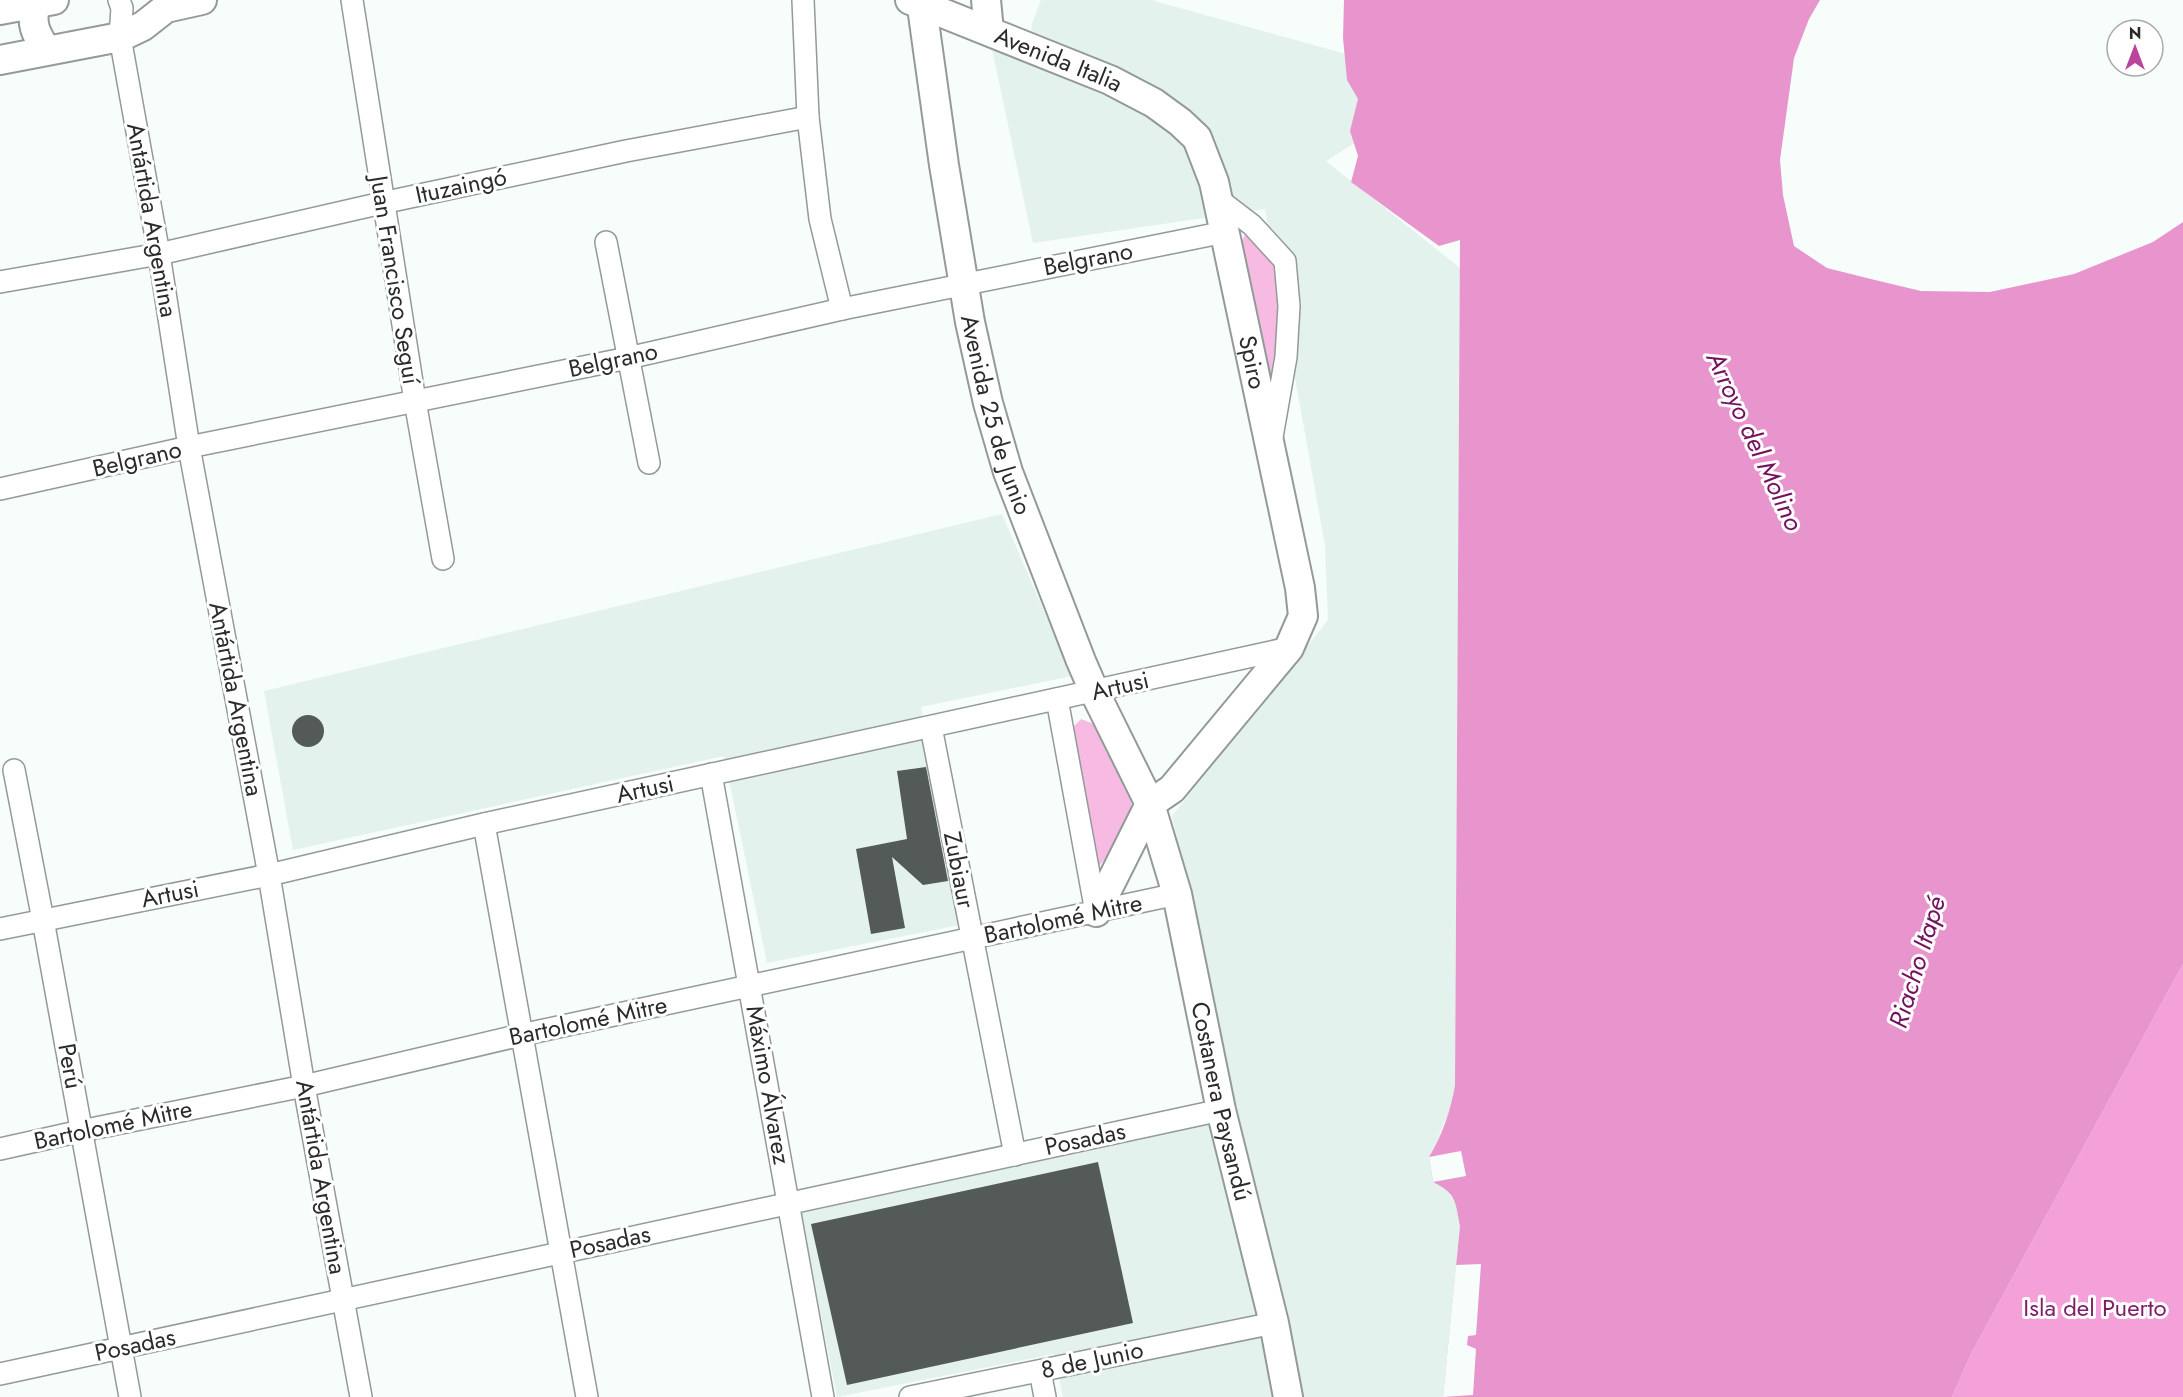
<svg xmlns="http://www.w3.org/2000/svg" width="2183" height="1397" viewBox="0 0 2183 1397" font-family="Jost,sans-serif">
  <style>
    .built { fill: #e3f2ed }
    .green { fill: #f7bbe3 }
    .forest { fill: #f4a0d9 }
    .water { fill: #e895ce }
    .pier { fill: #f6fdfb }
    .building { fill: #545a58 }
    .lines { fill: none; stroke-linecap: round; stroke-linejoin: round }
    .street-casing { stroke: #939a98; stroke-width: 24 }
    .secondary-casing { stroke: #939a98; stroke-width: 32 }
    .street { stroke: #fff; stroke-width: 21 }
    .secondary { stroke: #fff; stroke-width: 28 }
    .labels { text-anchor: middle; stroke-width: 6; stroke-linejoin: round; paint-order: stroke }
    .street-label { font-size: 24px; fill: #292c2b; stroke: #fff }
    .park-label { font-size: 24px; fill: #7d1d66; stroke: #fff }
    .water-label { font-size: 26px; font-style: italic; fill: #74125d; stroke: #fff }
  </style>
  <rect width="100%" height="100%" fill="#f6fdfb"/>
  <g class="built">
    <polygon points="1041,0 1151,0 1411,72 1413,106 1326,161 1460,268 1455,1085 1451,1109 1441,1129 1437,1144 1429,1157 1433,1182 1449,1190 1456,1202 1460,1226 1443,1397 1063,1397 1054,1354 837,1397 801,1213 1237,1117 1172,816 1328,620 1325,546 1265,209 1033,243 992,49 1028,61 1032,24"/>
    <polygon points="1002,514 1072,676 921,707 960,925 767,963 724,756 293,850 264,691"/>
  </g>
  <g class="green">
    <polygon points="1245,234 1275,266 1285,319 1273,388 1240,246"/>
    <polygon points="1081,719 1094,724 1132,795 1131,824 1097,869 1070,730"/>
  </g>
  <polygon class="forest" points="2183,964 2183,1397 1952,1397 1971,1354"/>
  <path class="water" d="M1344 0H1820L1809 19 1794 58 1780 160 1783 195 1794 246 1827 268 1875 280 1921 291 1990 292 2074 274 2153 242 2183 222V964L1971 1354 1952 1397H1443L1460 1226C1455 1201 1457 1194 1433 1182L1429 1157C1442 1136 1451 1110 1455 1085L1460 240 1439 246 1351 182 1358 156 1350 131 1358 99 1347 80 1343 38Z"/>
  <g class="pier">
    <polygon points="1461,1151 1466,1176 1433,1182 1429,1157"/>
    <polygon points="1481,1264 1476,1335 1468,1336 1467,1345 1476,1349 1473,1395 1443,1397 1456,1265"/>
  </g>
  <g class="building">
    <circle cx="308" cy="731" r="16"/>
    <polygon points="926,767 948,881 923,885 892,857 905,928 871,934 856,849 907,839 897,771"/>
    <polygon points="1098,1162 1133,1323 847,1385 811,1224"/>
  </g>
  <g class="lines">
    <defs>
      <g id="street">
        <polyline points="119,0 122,8 120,37 159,254 189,447 269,875 304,1086 361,1397"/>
        <polyline points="352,0 415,401 443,559"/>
        <polyline points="808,117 820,219 842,309"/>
        <polyline points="1218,199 1252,225 1285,261 1289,306 1286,357 1272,437"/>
        <polyline points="606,242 649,463"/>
        <polyline points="0,282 159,254 382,203 626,151 808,117 803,0"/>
        <polyline points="0,489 189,447 628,358 842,309 1225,232"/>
        <polyline points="1057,699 1096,912"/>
        <polyline points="931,727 1015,1155"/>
        <polyline points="14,770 43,920 130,1397"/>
        <polyline points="711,774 823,1397"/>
        <polyline points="484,824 587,1397"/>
        <polyline points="0,929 269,875 484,824 1289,648"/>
        <polyline points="0,1149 81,1131 304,1086 521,1035 1177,894"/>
        <polyline points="1040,1371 1045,1397"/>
        <polyline points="0,1374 1221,1110"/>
        <polyline points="910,1397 1274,1323"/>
      </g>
      <g id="secondary">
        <path id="s1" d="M910 0 1110 80 1154 103 1180 122 1197 138 1214 182 1300 588 1303 616 1289 648 1172 789 1150 804 1096 912"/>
        <path id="s2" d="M921 0 944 165 970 322 988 403 1008 472 1081 661 1094 691 1150 804 1177 894 1221 1110 1274 1323 1288 1397"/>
        <polyline points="986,0 989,31"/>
        <path d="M35 4C31 25 35 32 46 50"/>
        <polyline points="0,10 54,0"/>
        <polyline points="0,60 120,37 143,26 166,8 202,0"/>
      </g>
    </defs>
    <use href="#street" class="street-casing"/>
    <use href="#secondary" class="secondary-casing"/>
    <use href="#street" class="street"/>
    <use href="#secondary" class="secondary"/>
  </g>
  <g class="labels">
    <g class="street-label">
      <text dy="8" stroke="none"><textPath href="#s1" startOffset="160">Avenida Italia</textPath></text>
      <text transform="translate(461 186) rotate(-12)" y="8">Ituzaingó</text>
      <text transform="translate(152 220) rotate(80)" y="8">Antártida Argentina</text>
      <text transform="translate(1088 259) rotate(-11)" y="8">Belgrano</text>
      <text transform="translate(395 280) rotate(81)" y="8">Juan Francisco Seguí</text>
      <text transform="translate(613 360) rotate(-12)" y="8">Belgrano</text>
      <text dy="8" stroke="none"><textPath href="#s1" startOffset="552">Spiro</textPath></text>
      <text dy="8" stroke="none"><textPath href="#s2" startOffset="422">Avenida 25 de Junio</textPath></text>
      <text transform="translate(137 459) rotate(-13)" y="8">Belgrano</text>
      <text transform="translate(1120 686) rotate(-13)" y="8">Artusi</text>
      <text transform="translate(236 699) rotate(79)" y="8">Antártida Argentina</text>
      <text transform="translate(645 789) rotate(-12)" y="8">Artusi</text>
      <text transform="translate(959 870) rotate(79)" y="8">Zubiaur</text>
      <text transform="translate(170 894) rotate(-11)" y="8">Artusi</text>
      <text transform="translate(1063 919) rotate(-12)" y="8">Bartolomé Mitre</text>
      <text transform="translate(588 1021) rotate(-12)" y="8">Bartolomé Mitre</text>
      <text transform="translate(70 1066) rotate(80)" y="8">Perú</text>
      <text transform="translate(768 1085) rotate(80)" y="8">Máximo Álvarez</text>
      <text dy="8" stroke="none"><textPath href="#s2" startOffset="1148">Costanera Paysandú</textPath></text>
      <text transform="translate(113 1125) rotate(-12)" y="8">Bartolomé Mitre</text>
      <text transform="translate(1085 1139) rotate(-12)" y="8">Posadas</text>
      <text transform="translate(321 1177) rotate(80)" y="8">Antártida Argentina</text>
      <text transform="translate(610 1242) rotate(-12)" y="8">Posadas</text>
      <text transform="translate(135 1345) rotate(-12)" y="8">Posadas</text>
      <text transform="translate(1092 1360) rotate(-12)" y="8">8 de Junio</text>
    </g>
    <g class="park-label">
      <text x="2095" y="1316">Isla del Puerto</text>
    </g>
    <g class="water-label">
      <text transform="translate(1755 441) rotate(65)" y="9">Arroyo del Molino</text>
      <text transform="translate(1917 962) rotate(-73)" y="9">Riacho Itapé</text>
    </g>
  </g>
  <g transform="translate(2135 48)"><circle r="28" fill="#ffffff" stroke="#a9abaa" stroke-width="1.5"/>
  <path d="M0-4.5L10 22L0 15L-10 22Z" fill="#bb459c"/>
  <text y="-9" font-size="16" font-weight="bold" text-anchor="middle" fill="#292c2b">N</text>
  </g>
</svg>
